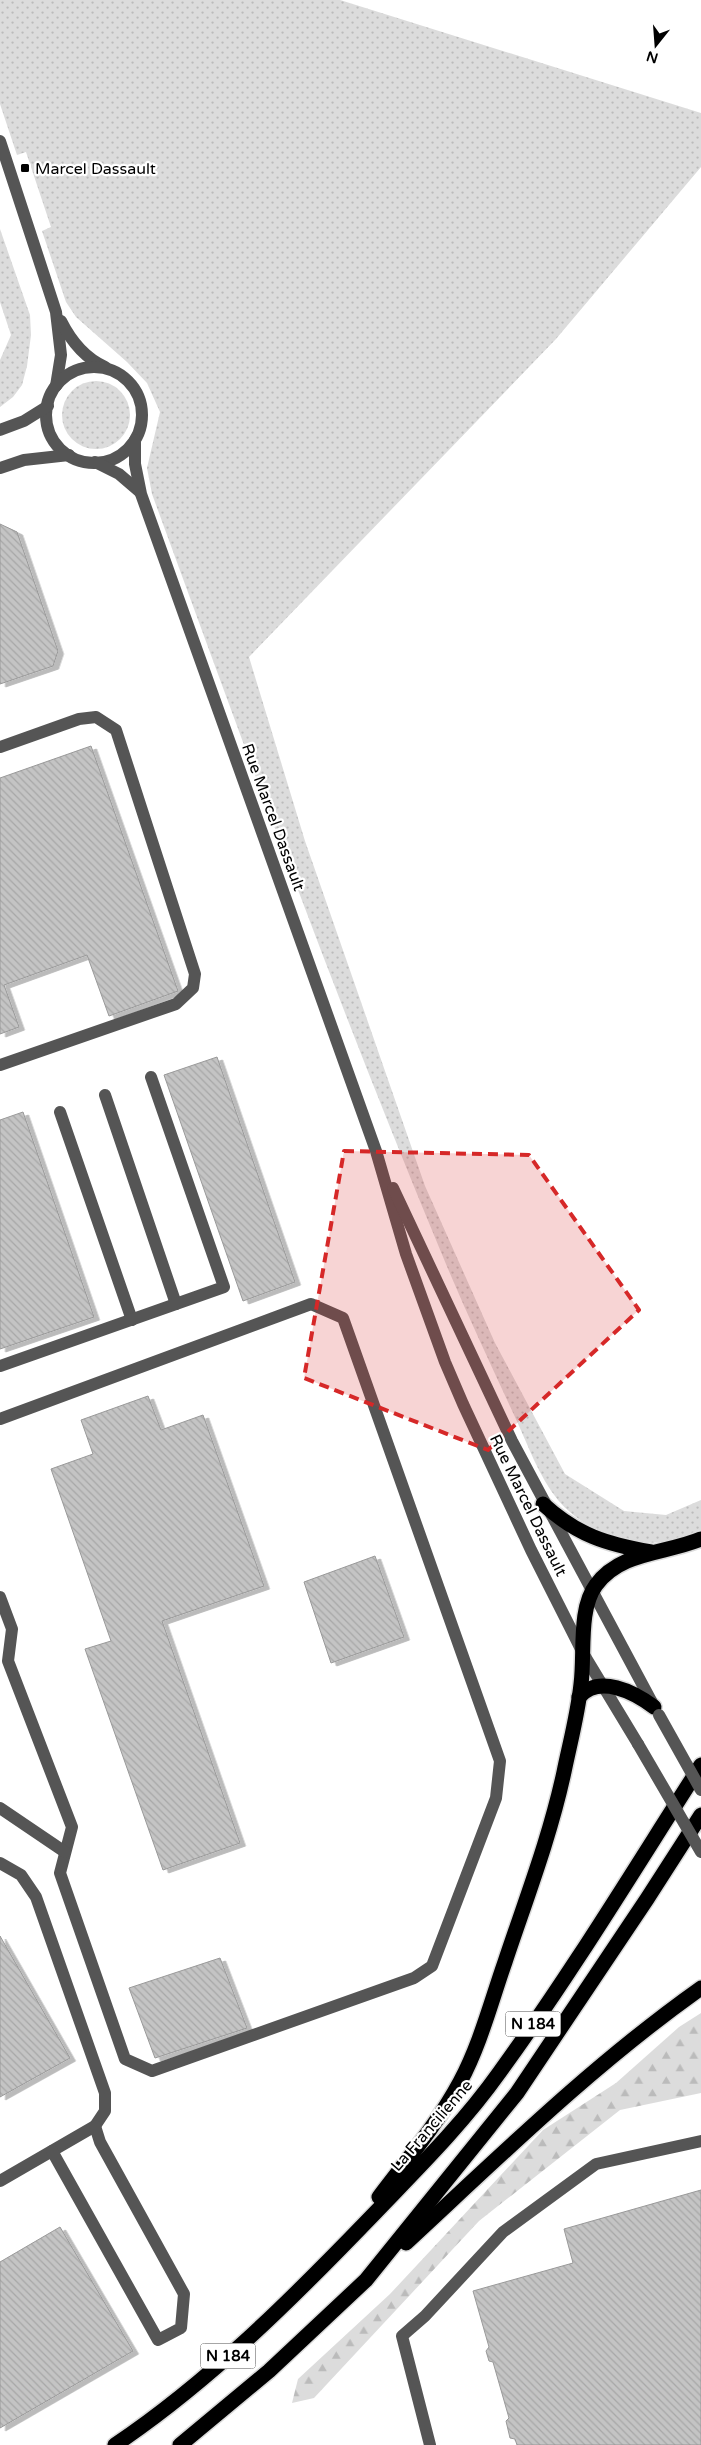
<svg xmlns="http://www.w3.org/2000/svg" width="701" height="2445" viewBox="0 0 701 2445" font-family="'Varela Round',sans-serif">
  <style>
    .grass { fill: url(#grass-dots) }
    .forest { fill: url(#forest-firs) }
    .building { fill: url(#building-back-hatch); stroke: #999; filter: url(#shadow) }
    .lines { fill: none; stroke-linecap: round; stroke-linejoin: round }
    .highway-casing { stroke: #dbdbdb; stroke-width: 18 }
    .minor { stroke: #555; stroke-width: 12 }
    .highway { stroke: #000; stroke-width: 15 }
    .minor-bridge { stroke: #555; stroke-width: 12 }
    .marked { fill: #d62828; fill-opacity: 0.2; stroke: #d62828; stroke-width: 4; stroke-dasharray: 10 6; stroke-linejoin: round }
    .poi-dot { fill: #000; stroke: #fff; stroke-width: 2 }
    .labels { text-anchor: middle; stroke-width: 4.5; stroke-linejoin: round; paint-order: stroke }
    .shield { fill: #fff; stroke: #4c4c4c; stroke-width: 1 }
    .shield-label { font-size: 15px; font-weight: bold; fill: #000 }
    .poi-label { font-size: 16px; fill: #000; stroke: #fff; text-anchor: start }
    .street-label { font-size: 16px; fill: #000; stroke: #fff }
  </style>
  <defs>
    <pattern id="grass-dots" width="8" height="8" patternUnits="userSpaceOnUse" patternTransform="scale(1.25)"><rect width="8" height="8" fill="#dcdcdc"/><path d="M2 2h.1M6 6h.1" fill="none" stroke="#bbb" stroke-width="1.8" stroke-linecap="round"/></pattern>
    <pattern id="forest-firs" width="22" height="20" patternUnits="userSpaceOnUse" patternTransform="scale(1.25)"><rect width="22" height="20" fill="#dcdcdc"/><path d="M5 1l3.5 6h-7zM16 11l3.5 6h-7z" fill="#bbb"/></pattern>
    <pattern id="building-back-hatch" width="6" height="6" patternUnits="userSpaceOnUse" patternTransform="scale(1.25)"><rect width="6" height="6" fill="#c4c4c4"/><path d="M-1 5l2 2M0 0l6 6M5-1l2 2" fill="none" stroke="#a7a7a7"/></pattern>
    <filter id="shadow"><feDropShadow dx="5.5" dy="3" stdDeviation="0" flood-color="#0004"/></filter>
  </defs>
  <rect width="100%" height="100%" fill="#fff"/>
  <g class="grass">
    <path d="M0 0H340L701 113V167L556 339 249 657 305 841 425 1186 495 1343 565 1474 624 1511 666 1515 701 1500V1530C689 1534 677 1540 665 1542 628 1547 582 1529 558 1500 539 1477 528 1445 515 1417 490 1363 464 1308 441 1252 337 1003 245 748 152 494L147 468 160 412 147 383 127 362 76 317 66 302 42 231 51 227 26 152 17 155 0 104Z"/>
    <polygon points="0,229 30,315 31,335 27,366 22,385 13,397 0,407 0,360 11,335 0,302"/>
    <circle cx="96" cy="415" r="34"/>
  </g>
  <polygon class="forest" points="701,2013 701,2093 620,2110 479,2221 314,2398 292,2403 298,2379 390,2294 543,2130 616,2083 679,2027"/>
  <g class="building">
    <polygon points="0,524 17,532 58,651 53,666 0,684"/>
    <polygon points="91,746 178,991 109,1016 87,955 4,985 19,1027 0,1034 0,778"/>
    <polygon points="217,1057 295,1282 243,1301 164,1075"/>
    <polygon points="23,1112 94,1317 0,1349 0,1120"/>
    <polygon points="148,1396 161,1430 203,1415 264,1586 162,1621 240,1843 163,1870 85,1649 111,1641 51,1469 93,1454 81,1420"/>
    <polygon points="375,1556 404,1637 331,1663 304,1582"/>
    <polygon points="0,1936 70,2058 0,2097"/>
    <polygon points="220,1958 247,2028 155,2058 129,1988"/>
    <polygon points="701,2190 701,2445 517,2445 515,2439 510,2438 506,2421 509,2418 493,2362 489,2361 486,2351 489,2347 473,2291 573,2263 564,2229"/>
    <polygon points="60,2227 133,2351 0,2428 0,2262"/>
  </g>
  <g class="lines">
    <defs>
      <g id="highway">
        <path d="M543 1504C577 1535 606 1544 651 1552"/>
        <path d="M579 1697C599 1674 634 1692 654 1707"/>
        <path d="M379 2197C407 2160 438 2123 460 2082 480 2045 491 2002 505 1962 526 1899 550 1837 564 1772 570 1743 578 1713 581 1684 585 1655 578 1609 596 1585 621 1551 666 1554 701 1539"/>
        <path d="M406 2243C501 2155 595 2063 701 1988"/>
        <path d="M115 2445C210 2381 293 2298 372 2216 416 2170 462 2125 499 2073 571 1974 635 1868 701 1765"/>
        <polyline points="180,2445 269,2371 366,2280 517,2093 647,1899 701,1815"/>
      </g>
    </defs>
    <use href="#highway" class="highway-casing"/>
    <g class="minor">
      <polyline points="0,141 56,312 61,355 56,386"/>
      <path d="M61 321C71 341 85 358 105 367"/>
      <circle cx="94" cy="415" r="48"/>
      <polyline points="0,430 24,421 48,406"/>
      <polyline points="135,440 135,464 141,494 376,1151 406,1254 445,1362 463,1404 531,1550 583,1653 638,1744"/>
      <polyline points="95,462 119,474 140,492"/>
      <polyline points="0,468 24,460 69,455"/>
      <polyline points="0,747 79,719 96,717 116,730 195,974 193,988 176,1004 0,1065"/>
      <polyline points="105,1095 176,1304"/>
      <polyline points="60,1112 132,1320"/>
      <polyline points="393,1188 512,1441 655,1708"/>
      <polyline points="0,1366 224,1287 151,1077"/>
      <polyline points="0,1419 311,1304 343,1318 500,1761 496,1798 432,1966 414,1978 152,2071 125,2059 60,1873 72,1827 8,1661 12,1629 0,1597"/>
      <polyline points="0,1808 65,1852"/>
      <polyline points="0,1863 21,1875 36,1897 105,2093 105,2111 95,2126 0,2181"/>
      <polyline points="52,2151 158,2340 181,2328 184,2294 100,2142 95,2126"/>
      <polyline points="430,2445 402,2336 425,2316 503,2232 596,2164 701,2141"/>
    </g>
    <use href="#highway" class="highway"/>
    <g class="minor-bridge">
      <polyline points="659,1715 701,1790"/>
      <polyline points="638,1744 701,1852"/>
    </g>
  </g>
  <path class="marked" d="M344 1151 529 1155 639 1310 488 1450 304 1378Z"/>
  <rect class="poi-dot" x="20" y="163" width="10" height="10" rx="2.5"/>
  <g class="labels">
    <g class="shield">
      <rect x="505.5" y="2011.5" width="55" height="25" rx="4"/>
      <rect x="200.5" y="2343.5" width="55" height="25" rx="4"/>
    </g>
    <g class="shield-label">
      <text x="533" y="2029">N 184</text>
      <text x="228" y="2361">N 184</text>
    </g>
    <g class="poi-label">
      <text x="35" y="174">Marcel Dassault</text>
    </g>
    <g class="street-label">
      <text transform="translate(274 817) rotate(70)" y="6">Rue Marcel Dassault</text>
      <text transform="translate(529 1505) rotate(64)" y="6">Rue Marcel Dassault</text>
      <text transform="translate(431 2125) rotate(-49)" y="6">La Francilienne</text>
    </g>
  </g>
  <g transform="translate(656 45) rotate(197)" stroke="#ffffff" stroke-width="4" paint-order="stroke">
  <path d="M0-4L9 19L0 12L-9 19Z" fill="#000000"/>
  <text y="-8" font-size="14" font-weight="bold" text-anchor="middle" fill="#000000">N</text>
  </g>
</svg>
